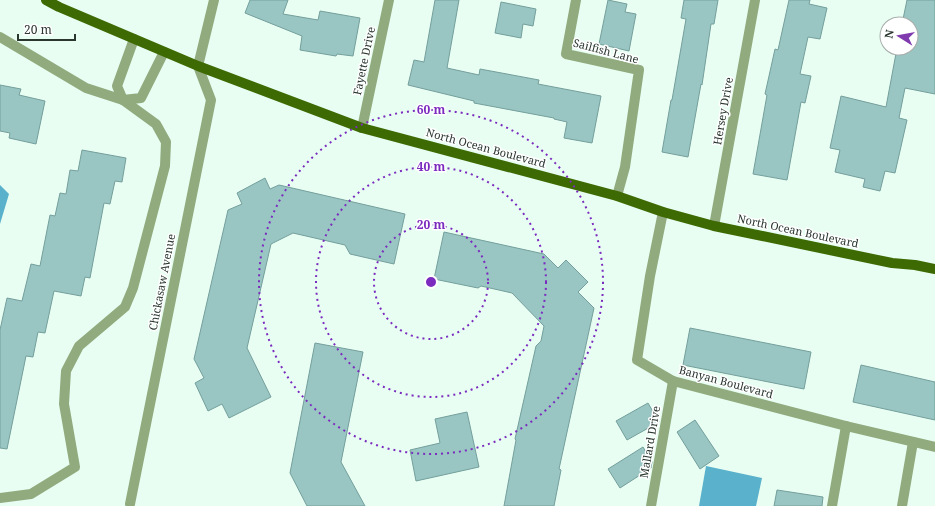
<svg xmlns="http://www.w3.org/2000/svg" width="935" height="506" viewBox="0 0 935 506" font-family="'Noto Serif',serif">
  <style>
    .water { fill: #59b1cc }
    .building { fill: #99c5c2; stroke: #749f9c }
    .lines { fill: none; stroke-linecap: round; stroke-linejoin: round }
    .minor { stroke: #91ab7f; stroke-width: 10 }
    .major { stroke: #3e6a04; stroke-width: 10 }
    .ring { fill: none; stroke: #7b2cbf; stroke-width: 2; stroke-dasharray: 2 4 }
    .labels { text-anchor: middle; stroke-width: 3; stroke-linejoin: round; paint-order: stroke }
    .street-label { font-size: 11px; fill: #29372f; stroke: #fff }
    .centre { fill: #7b2cbf; stroke: #fff; stroke-width: 2 }
    .ring-label { font-size: 12px; text-anchor: middle; font-weight: bold; fill: #7b2cbf; stroke: #fff; stroke-width: 3; stroke-linejoin: round; paint-order: stroke }
  </style>
  <rect width="100%" height="100%" fill="#e8fef2"/>
  <g class="water">
    <polygon points="0,185 9,194 0,224"/>
    <polygon points="706,466 762,478 756,506 699,506"/>
  </g>
  <g class="building">
    <polygon points="250,0 288,0 283,14 318,20 320,11 360,18 353,56 337,54 336,56 300,50 302,36 245,13"/>
    <polygon points="435,0 459,0 447,68 479,75 480,69 539,80 538,84 601,96 592,143 564,138 567,122 554,119 554,118 474,103 474,101 408,85 414,60 424,62"/>
    <polygon points="608,0 627,4 625,12 636,14 629,51 599,44"/>
    <polygon points="684,0 718,0 714,24 711,24 702,85 701,84 688,157 662,152 671,100 672,100 686,19 681,18"/>
    <polygon points="789,0 810,0 809,4 827,8 820,39 808,37 800,74 811,76 805,103 801,102 787,180 753,174 767,95 765,94 775,49 778,50"/>
    <polygon points="907,0 935,0 935,94 905,88 899,118 907,120 895,173 885,171 880,191 863,187 865,179 835,172 840,150 830,148 841,96 886,107 897,48 911,48 911,24 902,24"/>
    <polygon points="501,2 536,9 533,26 523,24 521,38 495,33"/>
    <polygon points="0,85 21,89 19,95 45,101 36,144 9,138 10,133 0,131"/>
    <polygon points="82,150 126,158 122,182 115,181 110,204 104,203 90,278 85,277 81,296 54,291 45,333 38,332 33,357 26,356 7,449 0,448 0,330 7,298 22,301 31,264 40,266 50,215 55,216 60,193 66,194 70,170 78,171"/>
    <polygon points="265,178 270,189 279,185 405,214 394,264 350,254 345,245 293,233 271,244 247,348 271,397 229,418 222,404 208,411 195,383 204,378 194,359 228,210 242,204 237,193"/>
    <polygon points="444,232 544,254 558,268 566,260 588,282 578,292 594,308 559,469 561,470 554,506 504,506 516,440 515,439 536,346 541,341 544,326 512,293 481,286 478,288 434,279"/>
    <polygon points="690,328 811,352 804,389 683,365"/>
    <polygon points="315,343 363,352 341,462 365,506 307,506 290,473"/>
    <polygon points="861,365 935,382 935,420 853,402"/>
    <polygon points="648,403 659,422 627,440 616,421"/>
    <polygon points="467,412 479,467 416,481 410,450 440,443 435,419"/>
    <polygon points="695,420 719,456 700,469 677,432"/>
    <polygon points="643,447 652,462 651,468 620,488 608,469"/>
    <polygon points="777,490 823,497 822,506 774,506"/>
  </g>
  <g class="lines">
    <g class="minor">
      <polyline points="576,0 566,54 639,70 625,167 617,196"/>
      <polyline points="0,37 86,88 123,100 156,124 166,142 165,166 133,288 125,307 79,346 66,371 64,404 75,467 31,494 0,498"/>
      <polyline points="134,39 117,86 123,100 141,98 164,52"/>
      <polyline points="362,128 389,0"/>
      <polyline points="663,212 650,276 637,360 673,381 846,426 935,447"/>
      <polyline points="714,226 755,0"/>
      <polyline points="130,504 211,100 198,66 214,0"/>
      <polyline points="651,506 673,381"/>
      <polyline points="832,506 846,426"/>
      <polyline points="902,506 913,442"/>
    </g>
    <polyline class="major" points="46,0 59,7 198,66 362,128 617,196 663,212 714,226 892,263 915,265 935,269"/>
  </g>
  <g class="ring">
    <circle cx="431" cy="282" r="57"/>
    <circle cx="431" cy="282" r="115"/>
    <circle cx="431" cy="282" r="172"/>
  </g>
  <g class="labels">
    <g class="street-label">
      <text transform="translate(606 51) rotate(15)" y="4">Sailfish Lane</text>
      <text transform="translate(364 61) rotate(-78)" y="4">Fayette Drive</text>
      <text transform="translate(723 111) rotate(-80)" y="4">Hersey Drive</text>
      <text transform="translate(486 148) rotate(15)" y="4">North Ocean Boulevard</text>
      <text transform="translate(798 231) rotate(12)" y="4">North Ocean Boulevard</text>
      <text transform="translate(162 282) rotate(-79)" y="4">Chickasaw Avenue</text>
      <text transform="translate(726 382) rotate(15)" y="4">Banyan Boulevard</text>
      <text transform="translate(650 442) rotate(-80)" y="4">Mallard Drive</text>
    </g>
  </g>
  <circle cx="431" cy="282" r="6" class="centre"/>
  <g class="ring-label">
    <text x="431" y="114">60 m</text>
    <text x="431" y="171">40 m</text>
    <text x="431" y="229">20 m</text>
  </g>
  <g transform="translate(899 36) rotate(281)"><circle r="19" fill="#ffffff" stroke="#a9afac"/>
  <path d="M0-3L7 15L0 10L-7 15Z" fill="#803baf"/>
  <text y="-6" font-size="11" font-weight="bold" text-anchor="middle" fill="#29372f">N</text>
  </g>
  <path d="M18 34v6h57v-6" fill="none" stroke="#29372f" stroke-width="2"/>
  <text x="24" y="34" font-size="12" fill="#29372f" stroke="#ffffff" stroke-width="3" paint-order="stroke">20 m</text>
</svg>
